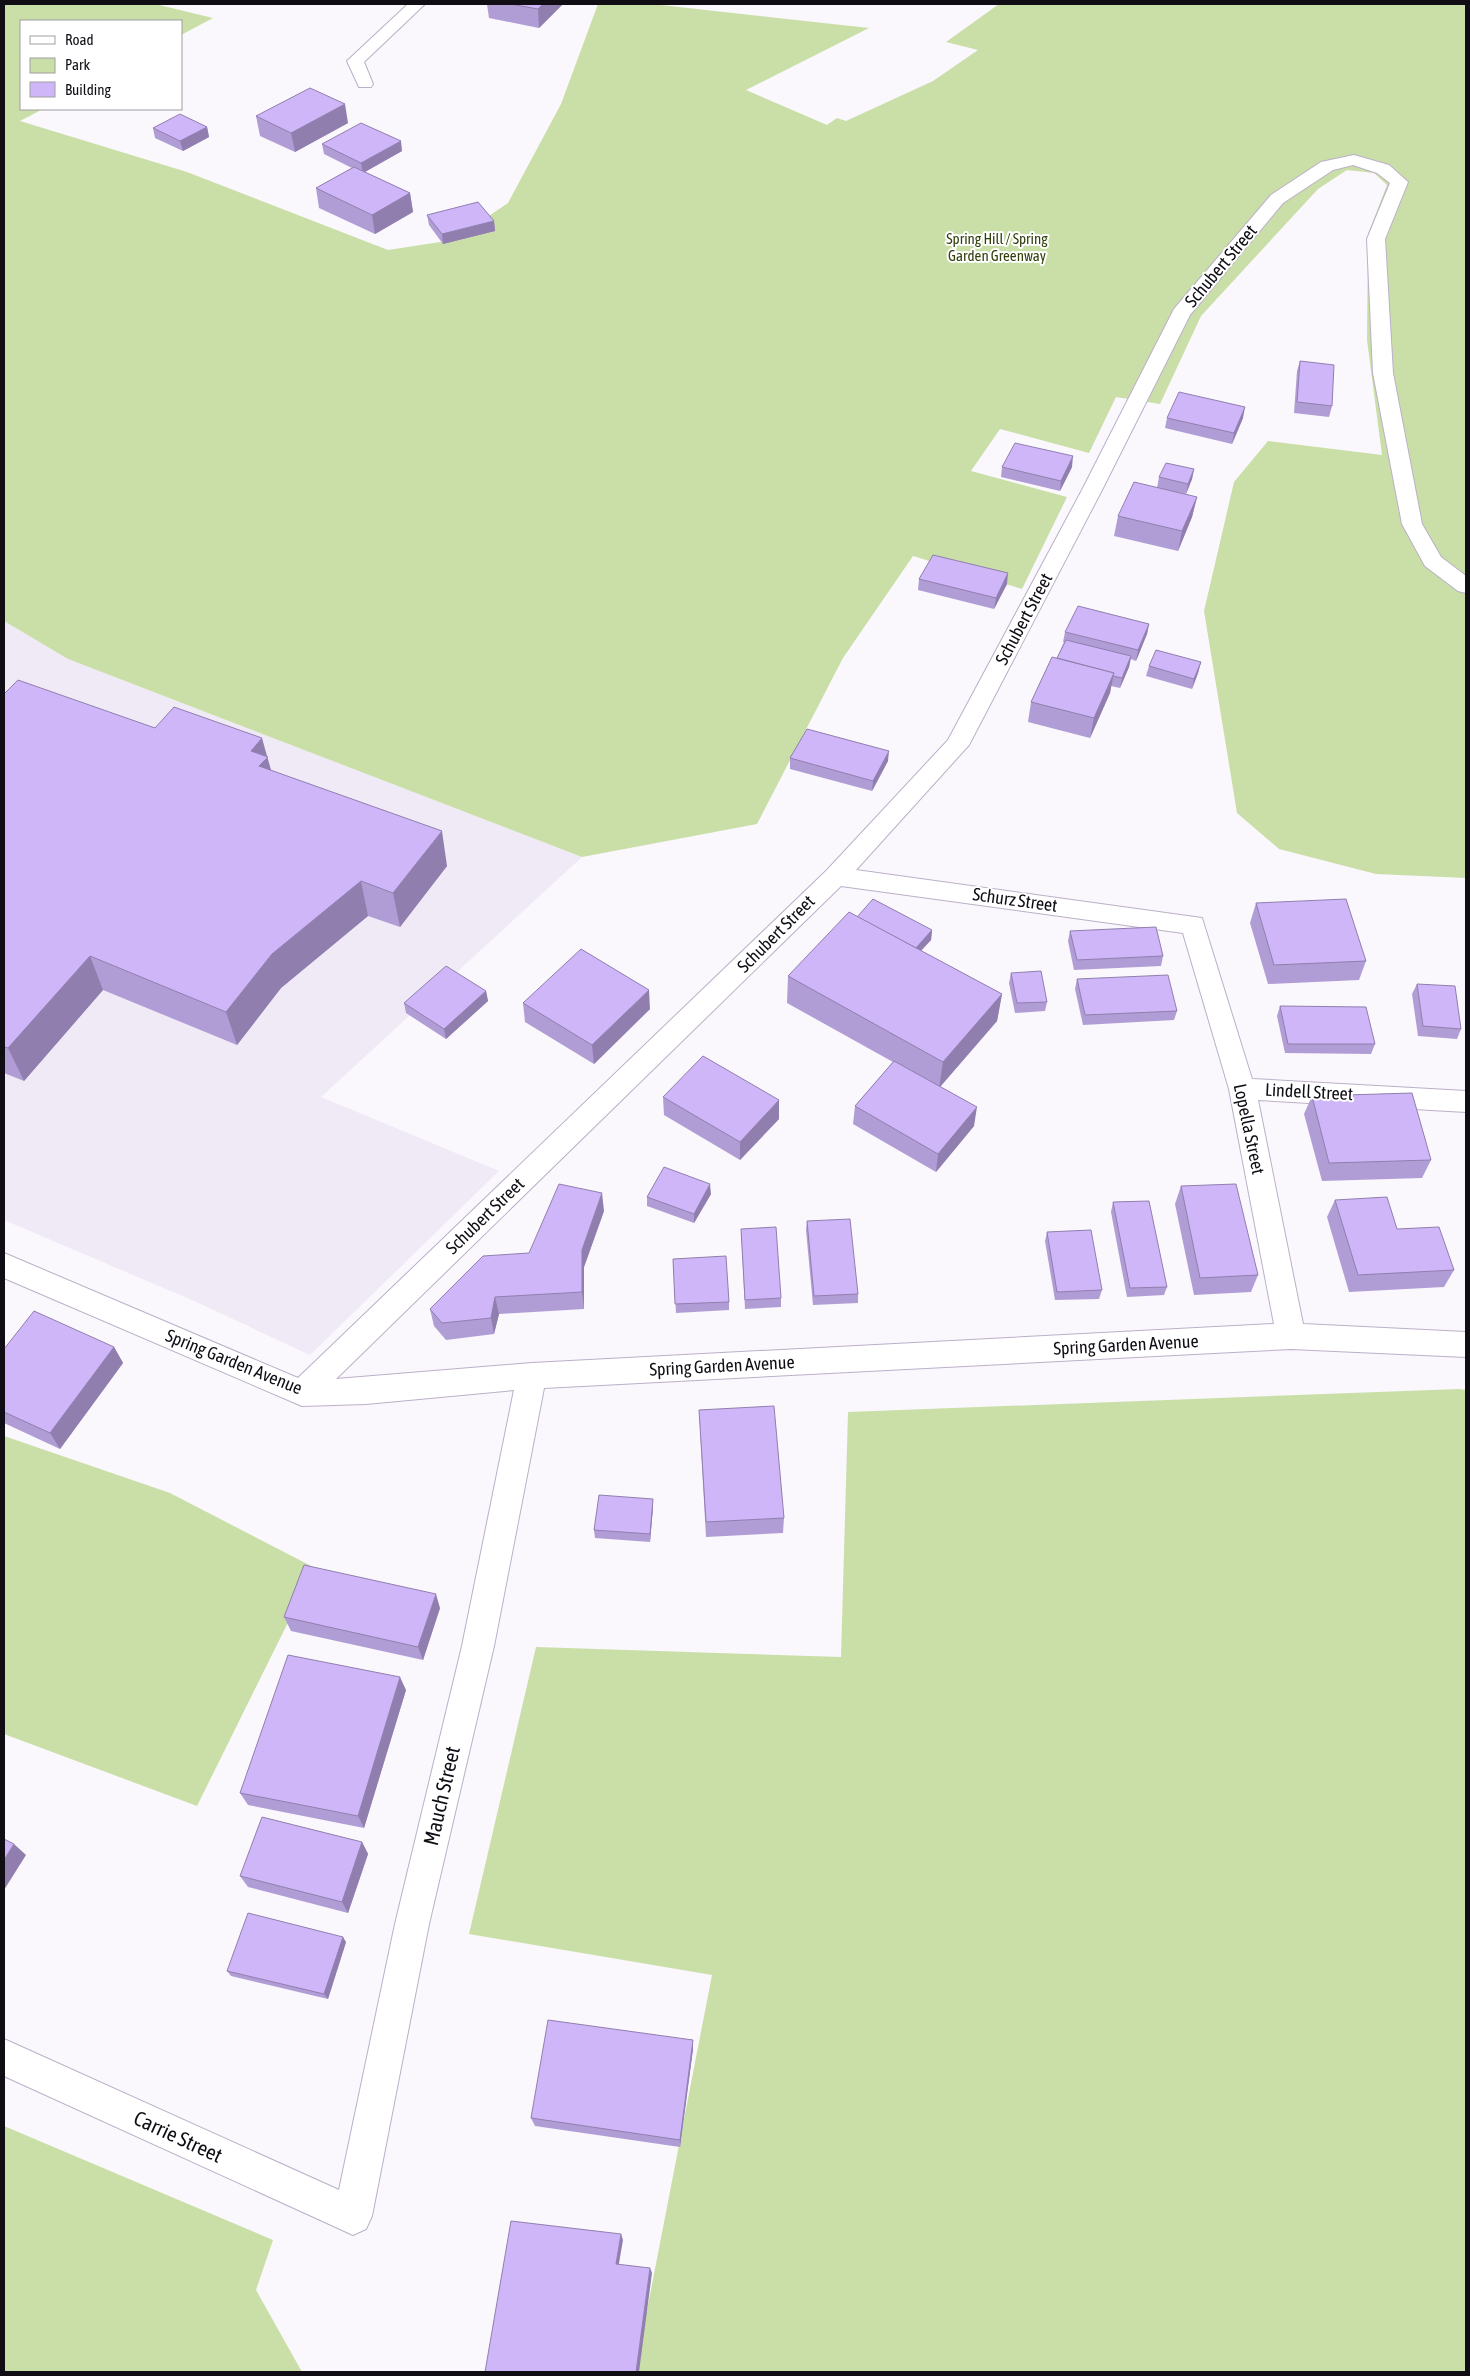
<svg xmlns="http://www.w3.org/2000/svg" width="1470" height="2376" viewBox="0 0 1470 2376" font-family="'Asap Condensed',sans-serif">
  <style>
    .built { fill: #f0eaf7 }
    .green { fill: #cadfa7 }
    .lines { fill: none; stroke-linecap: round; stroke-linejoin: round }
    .minor-casing { stroke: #bbb0c8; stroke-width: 2 }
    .minor { fill: #fff; fill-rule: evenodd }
    .wall { fill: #b19dd5 }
    .shaded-wall { fill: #907fae }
    .building { fill: #ceb6f8; stroke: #907fae }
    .labels { text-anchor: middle; stroke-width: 4; stroke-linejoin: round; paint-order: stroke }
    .far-park-label { font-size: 15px; fill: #303f0c; stroke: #fff }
    .street-label { font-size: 18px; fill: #110d15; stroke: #fff }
    .near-street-label { font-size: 21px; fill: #110d15; stroke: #fff }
  </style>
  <rect width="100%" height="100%" fill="#faf7fd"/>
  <polygon class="built" points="4,621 68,659 582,857 321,1097 499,1171 310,1355 194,1301 4,1220"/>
  <g class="green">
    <polygon points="4,4 155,4 213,18 181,35 181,21 21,21 21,109 43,109 20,121 187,172 388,250 453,240 508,203 561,104 598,4 652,4 869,28 746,90 827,125 837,118 846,121 933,81 978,50 946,42 999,4 1466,4 1466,878 1376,874 1279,849 1237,813 1204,611 1234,482 1268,441 1382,455 1367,340 1368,234 1387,185 1374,173 1347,170 1318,189 1201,316 1160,404 1116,397 1089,453 1000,429 971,471 1067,497 1022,589 913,556 843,658 757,824 582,857 68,659 4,621"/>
    <polygon points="1459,1389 1466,1390 1466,2372 635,2372 712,1975 469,1934 536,1647 841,1657 848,1412"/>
    <polygon points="4,1436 170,1493 315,1568 197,1806 4,1734"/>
    <polygon points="4,2126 273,2240 256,2290 302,2372 4,2372"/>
  </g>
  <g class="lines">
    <defs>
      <g id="minor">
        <polygon points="408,4 425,4 364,62 373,84 371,87 359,87 347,61"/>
        <path d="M1354 155 1389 165 1408 182 1385 239 1393 373 1422 524 1441 557 1466 576V593L1458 591 1425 566 1402 524 1373 373 1367 239 1390 183 1377 173 1353 165 1333 170 1283 203 1190 315 1102 490 969 745 856 870 1202 918 1252 1079 1466 1091V1112L1258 1100 1303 1324 1466 1332V1357L1291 1349 544 1388 494 1646 429 1924 372 2216 366 2229 353 2235 340 2229 4 2076V2039L339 2190 395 1924 462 1646 514 1390 366 1404 302 1406 4 1278V1253L298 1378 827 870 948 740 1082 490 1174 309 1271 195 1321 162ZM841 886 1183 933 1229 1089 1274 1324 532 1363 336 1379Z"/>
      </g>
    </defs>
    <use href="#minor" class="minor-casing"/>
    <use href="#minor" class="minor"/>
  </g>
  <g class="wall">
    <polygon points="487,4 562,4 562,5 539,28 489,18"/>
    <polygon points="256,116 348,123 295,152 260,136"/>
    <polygon points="207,127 209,137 183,151 155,138 153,128"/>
    <polygon points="322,144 402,151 365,172 410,193 413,212 375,234 319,208 316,188 352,168 324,154"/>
    <polygon points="427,215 494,221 495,231 443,244 429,225"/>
    <polygon points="1300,361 1332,406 1329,417 1294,413 1297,371"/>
    <polygon points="1167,418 1243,418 1232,444 1165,428"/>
    <polygon points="1002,467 1072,467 1060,491 1001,477"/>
    <polygon points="1194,469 1192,479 1186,494 1157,488 1159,477"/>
    <polygon points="1197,497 1192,517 1178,551 1114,536 1118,516"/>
    <polygon points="919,579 1007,584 994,609 918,590"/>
    <polygon points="1149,624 1147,634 1136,661 1131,659 1129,667 1120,688 1111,686 1110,693 1090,738 1028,722 1031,702 1057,658 1064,642 1063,642 1065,632"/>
    <polygon points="1201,662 1198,673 1192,689 1146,676 1149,666"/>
    <polygon points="4,694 155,728 267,757 271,770 447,866 400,927 368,916 281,988 237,1045 103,990 24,1081 4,1073"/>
    <polygon points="790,758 888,761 872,791 790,769"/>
    <polygon points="1256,903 1366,961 1359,980 1268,984 1250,923"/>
    <polygon points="857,917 932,930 931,940 921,951 1002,994 997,1021 940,1087 974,1126 936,1172 853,1124 855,1106 893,1062 787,1003 788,976"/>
    <polygon points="1070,931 1163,956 1161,966 1074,970 1068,941"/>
    <polygon points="1011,973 1047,1002 1045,1011 1015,1013 1009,983"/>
    <polygon points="1077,979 1177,1011 1174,1020 1083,1025 1075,989"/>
    <polygon points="1417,984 1461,1029 1457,1039 1418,1036 1412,994"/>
    <polygon points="486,991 488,1001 446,1039 406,1013 404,1003"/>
    <polygon points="523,1003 650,1009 594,1064 525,1022"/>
    <polygon points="1280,1006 1375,1044 1371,1054 1285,1053 1277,1016"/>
    <polygon points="1312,1096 1431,1160 1422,1178 1322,1181 1304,1114"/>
    <polygon points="663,1097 779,1119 740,1160 664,1115"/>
    <polygon points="1181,1186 1258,1275 1251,1292 1194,1295 1175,1204"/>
    <polygon points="711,1194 694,1223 647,1206 647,1197"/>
    <polygon points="1335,1200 1454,1270 1444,1287 1349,1292 1327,1217"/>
    <polygon points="1113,1202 1167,1287 1164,1295 1127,1297 1111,1212"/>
    <polygon points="604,1211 584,1267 584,1309 499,1314 494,1334 446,1340 434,1326 430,1309"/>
    <polygon points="807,1221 858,1294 858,1303 813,1305 806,1230"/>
    <polygon points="741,1229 781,1298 781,1307 745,1309"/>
    <polygon points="1047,1232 1102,1290 1099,1299 1055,1300 1045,1241"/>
    <polygon points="673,1259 729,1302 729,1310 676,1313"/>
    <polygon points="114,1347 123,1363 60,1449 4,1423 4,1349"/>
    <polygon points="699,1410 784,1518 783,1533 706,1537"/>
    <polygon points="653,1499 653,1507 650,1542 595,1538 594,1530"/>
    <polygon points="440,1608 423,1660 291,1631 284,1617"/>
    <polygon points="406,1690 364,1828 248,1805 240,1793"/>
    <polygon points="362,1842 368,1854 348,1913 248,1887 240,1876"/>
    <polygon points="346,1942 328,1999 231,1976 227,1971"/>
    <polygon points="693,2049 680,2147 535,2126 531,2118"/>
  </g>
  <g class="shaded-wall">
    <polygon points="543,4 562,4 562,5 539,28 538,9"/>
    <polygon points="345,104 348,123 295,152 291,133"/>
    <polygon points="207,127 209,137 183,151 180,141"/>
    <polygon points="401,141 402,151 363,173 361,163"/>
    <polygon points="410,193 413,212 375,234 372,215"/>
    <polygon points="494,221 495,231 443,244 442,234"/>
    <polygon points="1245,407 1243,418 1232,444 1234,433"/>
    <polygon points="1073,456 1072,467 1060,491 1061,481"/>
    <polygon points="1194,469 1192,479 1186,494 1188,484"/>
    <polygon points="1197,497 1192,517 1178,551 1182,531"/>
    <polygon points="1008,573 1007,584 994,609 996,598"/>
    <polygon points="1149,624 1147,634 1136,661 1138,650"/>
    <polygon points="1131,656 1129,667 1120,688 1122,678"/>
    <polygon points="1201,662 1198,673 1192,689 1194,679"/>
    <polygon points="1114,673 1110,693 1090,738 1094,718"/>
    <polygon points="262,738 277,792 268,801 251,751"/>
    <polygon points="889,751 888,761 872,791 873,781"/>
    <polygon points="442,831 447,866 400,927 393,893"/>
    <polygon points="361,881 368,916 281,988 237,1045 226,1012 272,954"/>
    <polygon points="932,930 931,940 910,962 911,952"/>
    <polygon points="90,956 103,990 24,1081 8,1048"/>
    <polygon points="649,990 650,1009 594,1064 592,1045"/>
    <polygon points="486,991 488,1001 446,1039 444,1029"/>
    <polygon points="1002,994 997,1021 939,1088 943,1062"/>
    <polygon points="779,1100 779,1119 740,1160 740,1142"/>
    <polygon points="977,1107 974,1126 936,1172 938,1154"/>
    <polygon points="710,1184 711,1194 694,1223 694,1214"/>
    <polygon points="602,1193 604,1211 584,1267 584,1309 582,1292 582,1250"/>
    <polygon points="495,1297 499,1314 494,1334 491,1318"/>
    <polygon points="114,1347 123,1363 60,1449 50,1433"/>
    <polygon points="653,1499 653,1507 650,1542 650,1534"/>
    <polygon points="436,1594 440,1608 423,1660 418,1647"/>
    <polygon points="400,1677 406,1690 364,1828 358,1816"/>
    <polygon points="362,1842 368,1854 348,1913 342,1902"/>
    <polygon points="14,1844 26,1855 4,1890 4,1860"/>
    <polygon points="343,1937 346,1942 328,1999 324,1994"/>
    <polygon points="693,2040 693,2049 680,2147 680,2140"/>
    <polygon points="621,2234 623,2240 618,2269 616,2264"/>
    <polygon points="650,2268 652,2273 639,2372 636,2372"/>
  </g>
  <g class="building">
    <polygon points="510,4 543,4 538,9"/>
    <polygon points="310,88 345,104 291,133 256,116"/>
    <polygon points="180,114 207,127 180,141 153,128"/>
    <polygon points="361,123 401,141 361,163 322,144"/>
    <polygon points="354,167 410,193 372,215 316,188"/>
    <polygon points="478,202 494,221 442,234 427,215"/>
    <polygon points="1300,361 1334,365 1332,406 1297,402"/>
    <polygon points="1179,392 1245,407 1234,433 1167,418"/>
    <polygon points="1015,443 1073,456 1061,481 1002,467"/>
    <polygon points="1166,463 1194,469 1188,484 1159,477"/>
    <polygon points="1134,482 1197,497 1182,531 1118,516"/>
    <polygon points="933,555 1008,573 996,598 919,579"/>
    <polygon points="1078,606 1149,624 1138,650 1065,632"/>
    <polygon points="1066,640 1131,656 1122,678 1113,676 1114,673 1057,658"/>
    <polygon points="1156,650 1201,662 1194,679 1149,666"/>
    <polygon points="1052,657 1114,673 1094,718 1031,702"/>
    <polygon points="18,680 155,728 174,707 262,738 251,751 268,757 259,766 442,831 393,893 361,881 272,954 226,1012 90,956 8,1048 4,1047 4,694"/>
    <polygon points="807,729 889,751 873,781 790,758"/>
    <polygon points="873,899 932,930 916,948 857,917"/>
    <polygon points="1346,899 1366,961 1274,965 1256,903"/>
    <polygon points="849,912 1002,994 943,1062 788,976"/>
    <polygon points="1156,927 1163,956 1077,960 1070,931"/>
    <polygon points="581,949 649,990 592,1045 523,1003"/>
    <polygon points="446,966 486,991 444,1029 404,1003"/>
    <polygon points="1041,971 1047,1002 1017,1003 1011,973"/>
    <polygon points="1168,975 1177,1011 1085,1015 1077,979"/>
    <polygon points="1417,984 1455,986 1461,1029 1423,1026"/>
    <polygon points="1280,1006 1366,1007 1375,1044 1288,1044"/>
    <polygon points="703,1056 779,1100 740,1142 663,1097"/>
    <polygon points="894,1061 977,1107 938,1154 855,1106"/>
    <polygon points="1412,1093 1431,1160 1329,1163 1312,1096"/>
    <polygon points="664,1167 710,1184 694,1214 647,1197"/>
    <polygon points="559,1184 602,1193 582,1250 582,1292 495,1297 491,1318 442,1323 430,1309 483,1256 529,1253"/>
    <polygon points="1236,1184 1258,1275 1200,1278 1181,1186"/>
    <polygon points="1387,1197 1397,1229 1439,1227 1454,1270 1358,1275 1335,1200"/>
    <polygon points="1149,1201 1167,1287 1130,1288 1113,1202"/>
    <polygon points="850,1219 858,1294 814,1296 807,1221"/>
    <polygon points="776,1227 781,1298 745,1300 741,1229"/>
    <polygon points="1091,1230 1102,1290 1057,1292 1047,1232"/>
    <polygon points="726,1256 729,1302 675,1304 673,1259"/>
    <polygon points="34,1311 114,1347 50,1433 4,1412 4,1349"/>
    <polygon points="774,1406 784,1518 706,1522 699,1410"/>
    <polygon points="599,1495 653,1499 650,1534 594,1530"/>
    <polygon points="304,1565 436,1594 418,1647 284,1617"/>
    <polygon points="288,1655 400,1677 358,1816 240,1793"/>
    <polygon points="262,1817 362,1842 342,1902 240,1876"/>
    <polygon points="4,1839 14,1844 4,1860"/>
    <polygon points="248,1913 343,1937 324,1994 227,1971"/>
    <polygon points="548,2020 693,2040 680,2140 531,2118"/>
    <polygon points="511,2221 621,2234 616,2264 650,2268 636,2372 485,2372"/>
  </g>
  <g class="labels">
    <g class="far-park-label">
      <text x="997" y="244">Spring Hill / Spring<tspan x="997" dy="17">Garden Greenway</tspan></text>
    </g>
    <g class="street-label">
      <text transform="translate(1221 266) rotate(-50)" y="6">Schubert Street</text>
      <text transform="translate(1024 619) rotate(-62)" y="6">Schubert Street</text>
      <text transform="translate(1015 900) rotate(8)" y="6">Schurz Street</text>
      <text transform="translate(776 934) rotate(-45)" y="6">Schubert Street</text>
      <text transform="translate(1309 1092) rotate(3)" y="6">Lindell Street</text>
      <text transform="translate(1249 1129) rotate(78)" y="6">Lopella Street</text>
      <text transform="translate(485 1216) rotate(-44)" y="6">Schubert Street</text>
      <text transform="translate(1126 1345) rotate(-3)" y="6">Spring Garden Avenue</text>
      <text transform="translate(234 1362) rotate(22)" y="6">Spring Garden Avenue</text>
      <text transform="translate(722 1366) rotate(-3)" y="6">Spring Garden Avenue</text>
    </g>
    <g class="near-street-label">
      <text transform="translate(442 1796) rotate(-77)" y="7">Mauch Street</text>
      <text transform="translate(178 2137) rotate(25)" y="7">Carrie Street</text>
    </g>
  </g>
  <rect width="1470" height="2376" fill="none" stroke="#110d15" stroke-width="10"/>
  <rect x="20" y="20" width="162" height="90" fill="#ffffff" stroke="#a09ea1"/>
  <rect x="30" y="36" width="25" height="8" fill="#ffffff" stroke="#a09ea1"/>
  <text x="65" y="45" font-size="15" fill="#110d15">Road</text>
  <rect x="30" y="58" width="25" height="15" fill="#cadfa7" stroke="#a09ea1"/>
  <text x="65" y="70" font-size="15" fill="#110d15">Park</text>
  <rect x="30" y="82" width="25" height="15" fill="#ceb6f8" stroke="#a09ea1"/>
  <text x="65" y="95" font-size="15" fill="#110d15">Building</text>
</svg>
